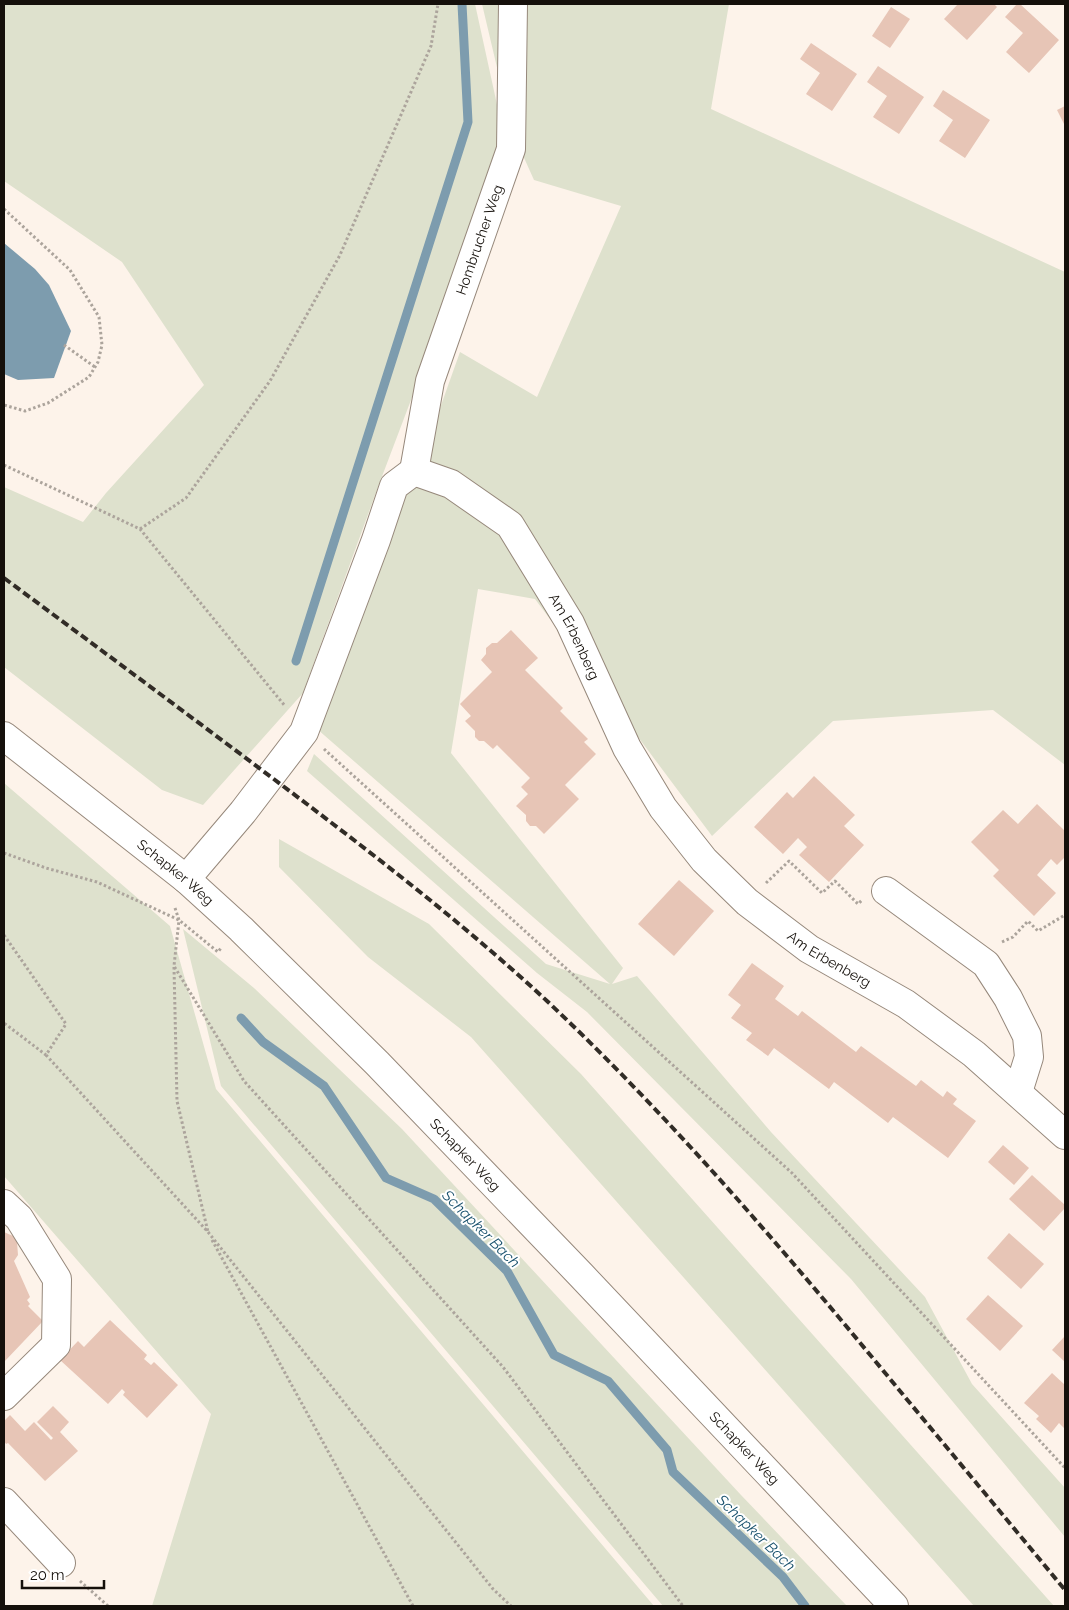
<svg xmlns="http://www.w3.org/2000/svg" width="1069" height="1610" viewBox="0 0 1069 1610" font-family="Raleway,sans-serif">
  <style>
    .green { fill: #dee1cd }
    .water { fill: #7d9cae }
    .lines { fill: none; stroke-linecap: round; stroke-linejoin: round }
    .stream { stroke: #7d9cae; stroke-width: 9 }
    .building { fill: #e7c5b6 }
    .minor-casing { stroke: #96887b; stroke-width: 30 }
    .path { stroke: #aca49c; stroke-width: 3; stroke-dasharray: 2.5 2.5; stroke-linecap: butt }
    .minor { stroke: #fff; stroke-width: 28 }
    .rail { stroke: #312c26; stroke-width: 4; stroke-dasharray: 8 4; stroke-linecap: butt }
    .labels { text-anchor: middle; stroke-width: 4; stroke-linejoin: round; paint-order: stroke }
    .street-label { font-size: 14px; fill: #15100b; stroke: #fff }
    .water-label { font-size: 15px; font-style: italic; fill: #17506c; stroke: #fff }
  </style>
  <rect width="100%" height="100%" fill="#fdf3ea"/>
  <g class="green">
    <polygon points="4,4 475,4 503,132 472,239 378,487 303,693 203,805 162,790 4,667 4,487 83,522 106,493 204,385 122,262 4,181"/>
    <polygon points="482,4 729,4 711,109 1065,272 1065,765 993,710 833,721 712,836 535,599 478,589 451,753 623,968 612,984 637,976 771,1132 925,1297 972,1384 1065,1488 1065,1537 851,1279 587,1012 537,973 307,771 314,754 546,964 610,984 309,722 429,439 460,352 537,397 621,206 534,180 512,131"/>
    <polygon points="4,783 170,926 216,1089 654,1606 152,1606 211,1414 4,1176"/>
    <polygon points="279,839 429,924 581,1074 1054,1606 974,1606 471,1037 368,957 279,867"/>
    <polygon points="183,929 254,988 402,1129 741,1495 847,1606 663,1606 221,1086"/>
  </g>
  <polygon class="water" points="4,243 35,269 49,285 71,331 54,378 18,380 4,374"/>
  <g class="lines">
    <g class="stream">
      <polyline points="296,661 468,122 462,4"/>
      <polyline points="241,1018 263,1042 324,1086 386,1178 434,1199 507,1271 554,1355 608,1381 667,1450 673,1472 783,1577 805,1606"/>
    </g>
  </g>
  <g class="building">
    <polygon points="958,4 994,4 997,7 967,40 944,19"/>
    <polygon points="1017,4 1020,4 1059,40 1029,73 1006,52 1023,33 1005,17"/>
    <polygon points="891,7 910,19 890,48 872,36"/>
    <polygon points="811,43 857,74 832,111 806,94 820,73 800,59"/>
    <polygon points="878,66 924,97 899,134 873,117 887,96 867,82"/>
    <polygon points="943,90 990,120 965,158 939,141 953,120 933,106"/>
    <polygon points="1065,106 1065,126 1057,110"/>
    <polygon points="511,630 538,658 525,670 563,708 560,711 588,739 584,742 596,754 565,785 579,799 544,834 536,826 530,826 526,821 526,815 516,806 528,794 521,787 530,778 497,745 493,749 484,741 479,741 475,737 475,731 465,721 471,716 460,704 492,672 481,660 486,654 486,648 492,643 497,643"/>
    <polygon points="814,776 855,815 844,826 864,845 829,882 799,855 807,847 798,838 783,854 754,827 787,792 793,798"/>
    <polygon points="1037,804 1065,831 1065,857 1057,865 1051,859 1037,875 1056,893 1034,916 993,876 999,870 971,842 1003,810 1018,824"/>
    <polygon points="679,880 714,911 674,956 638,924"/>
    <polygon points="752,963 784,986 775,999 798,1016 802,1011 856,1052 861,1046 916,1086 921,1080 943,1097 947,1091 957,1099 953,1104 976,1121 948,1158 893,1117 888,1123 834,1082 829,1089 774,1048 768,1056 746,1040 752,1033 731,1018 741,1005 728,995"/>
    <polygon points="1003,1145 1029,1168 1014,1185 988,1162"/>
    <polygon points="1032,1175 1065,1205 1065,1208 1044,1231 1009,1199"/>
    <polygon points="4,1232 13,1236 17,1242 18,1255 14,1261 30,1297 27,1300 30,1304 28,1306 43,1321 4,1362"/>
    <polygon points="1009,1233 1044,1264 1021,1289 987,1258"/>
    <polygon points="988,1295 1023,1326 1000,1351 966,1319"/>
    <polygon points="110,1320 147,1355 144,1359 151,1365 154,1362 178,1385 147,1418 123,1395 125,1392 122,1389 108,1404 60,1360 78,1341 84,1347"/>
    <polygon points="1065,1336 1065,1362 1052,1350"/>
    <polygon points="1052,1373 1065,1385 1065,1429 1059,1423 1051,1433 1036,1419 1039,1416 1024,1403"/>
    <polygon points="53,1406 69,1422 60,1432 78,1451 45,1481 8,1443 6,1444 4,1441 4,1421 10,1415 25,1431 34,1422 51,1440 53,1438 37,1422"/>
  </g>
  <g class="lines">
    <defs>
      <g id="minor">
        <path id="s1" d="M414 471 451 484 510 525 570 623 627 748 663 808 704 860 747 902 809 949 906 1004 974 1054 1065 1135"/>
        <path id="s2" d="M414 471 430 381 511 149 513 4"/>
        <path id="s3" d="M4 736 186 879 241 929 377 1063 581 1275 894 1606"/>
        <polyline points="186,879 243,812 304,732 376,540 394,486 414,471"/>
        <polyline points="886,891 986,964 1008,998 1027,1036 1029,1057 1018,1092"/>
        <polyline points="4,1204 19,1218 57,1279 56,1345 4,1396"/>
        <polyline points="4,1502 61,1563"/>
      </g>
    </defs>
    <use href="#minor" class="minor-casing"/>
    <g class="path">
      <polyline points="4,209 70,270 99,317 102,345 98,362 89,377 48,403 25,411 4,405"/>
      <polyline points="64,345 95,367"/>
      <polyline points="4,465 140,529 285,706"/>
      <polyline points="140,529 186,498 270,381 340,255 431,46 438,4"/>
      <polyline points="324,749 792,1173 1065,1468"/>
      <polyline points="4,853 46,868 97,882 179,920 218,952 221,948"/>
      <polyline points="766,883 789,861 822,893 835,881 858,904 862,900"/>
      <polyline points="175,908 179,920 174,966 244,1081 503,1367 683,1606"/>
      <polyline points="4,935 66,1024 46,1055 4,1023"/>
      <polyline points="1002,942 1013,937 1028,921 1038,931 1065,915"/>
      <polyline points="174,967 177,1101 208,1232"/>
      <polyline points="46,1055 208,1232 493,1589 511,1606"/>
      <polyline points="212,1240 413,1606"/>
      <polyline points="80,1581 108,1606"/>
    </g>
    <use href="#minor" class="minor"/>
    <path class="rail" d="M4 578C97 647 190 716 283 786 373 854 464 924 547 1001 668 1115 775 1240 881 1368 942 1442 1004 1516 1065 1590"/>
  </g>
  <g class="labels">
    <g class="street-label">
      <text dy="5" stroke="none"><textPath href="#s2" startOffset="241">Hombrucher Weg</textPath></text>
      <text dy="5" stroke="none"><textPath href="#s1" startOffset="240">Am Erbenberg</textPath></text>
      <text dy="5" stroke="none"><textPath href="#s3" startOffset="219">Schapker Weg</textPath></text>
      <text dy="5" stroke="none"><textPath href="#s1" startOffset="660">Am Erbenberg</textPath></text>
      <text dy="5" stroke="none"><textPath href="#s3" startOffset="624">Schapker Weg</textPath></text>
      <text dy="5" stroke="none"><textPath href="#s3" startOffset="1029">Schapker Weg</textPath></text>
    </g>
    <g class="water-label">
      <text transform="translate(481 1229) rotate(45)" y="5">Schapker Bach</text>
      <text transform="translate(756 1533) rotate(44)" y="5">Schapker Bach</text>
    </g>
  </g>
  <rect width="1069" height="1610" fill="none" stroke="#15100b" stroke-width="10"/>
  <path d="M22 1580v8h82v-8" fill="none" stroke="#15100b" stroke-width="2.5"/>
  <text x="30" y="1580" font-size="15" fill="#15100b" stroke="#ffffff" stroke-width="4" paint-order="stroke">20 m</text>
</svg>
